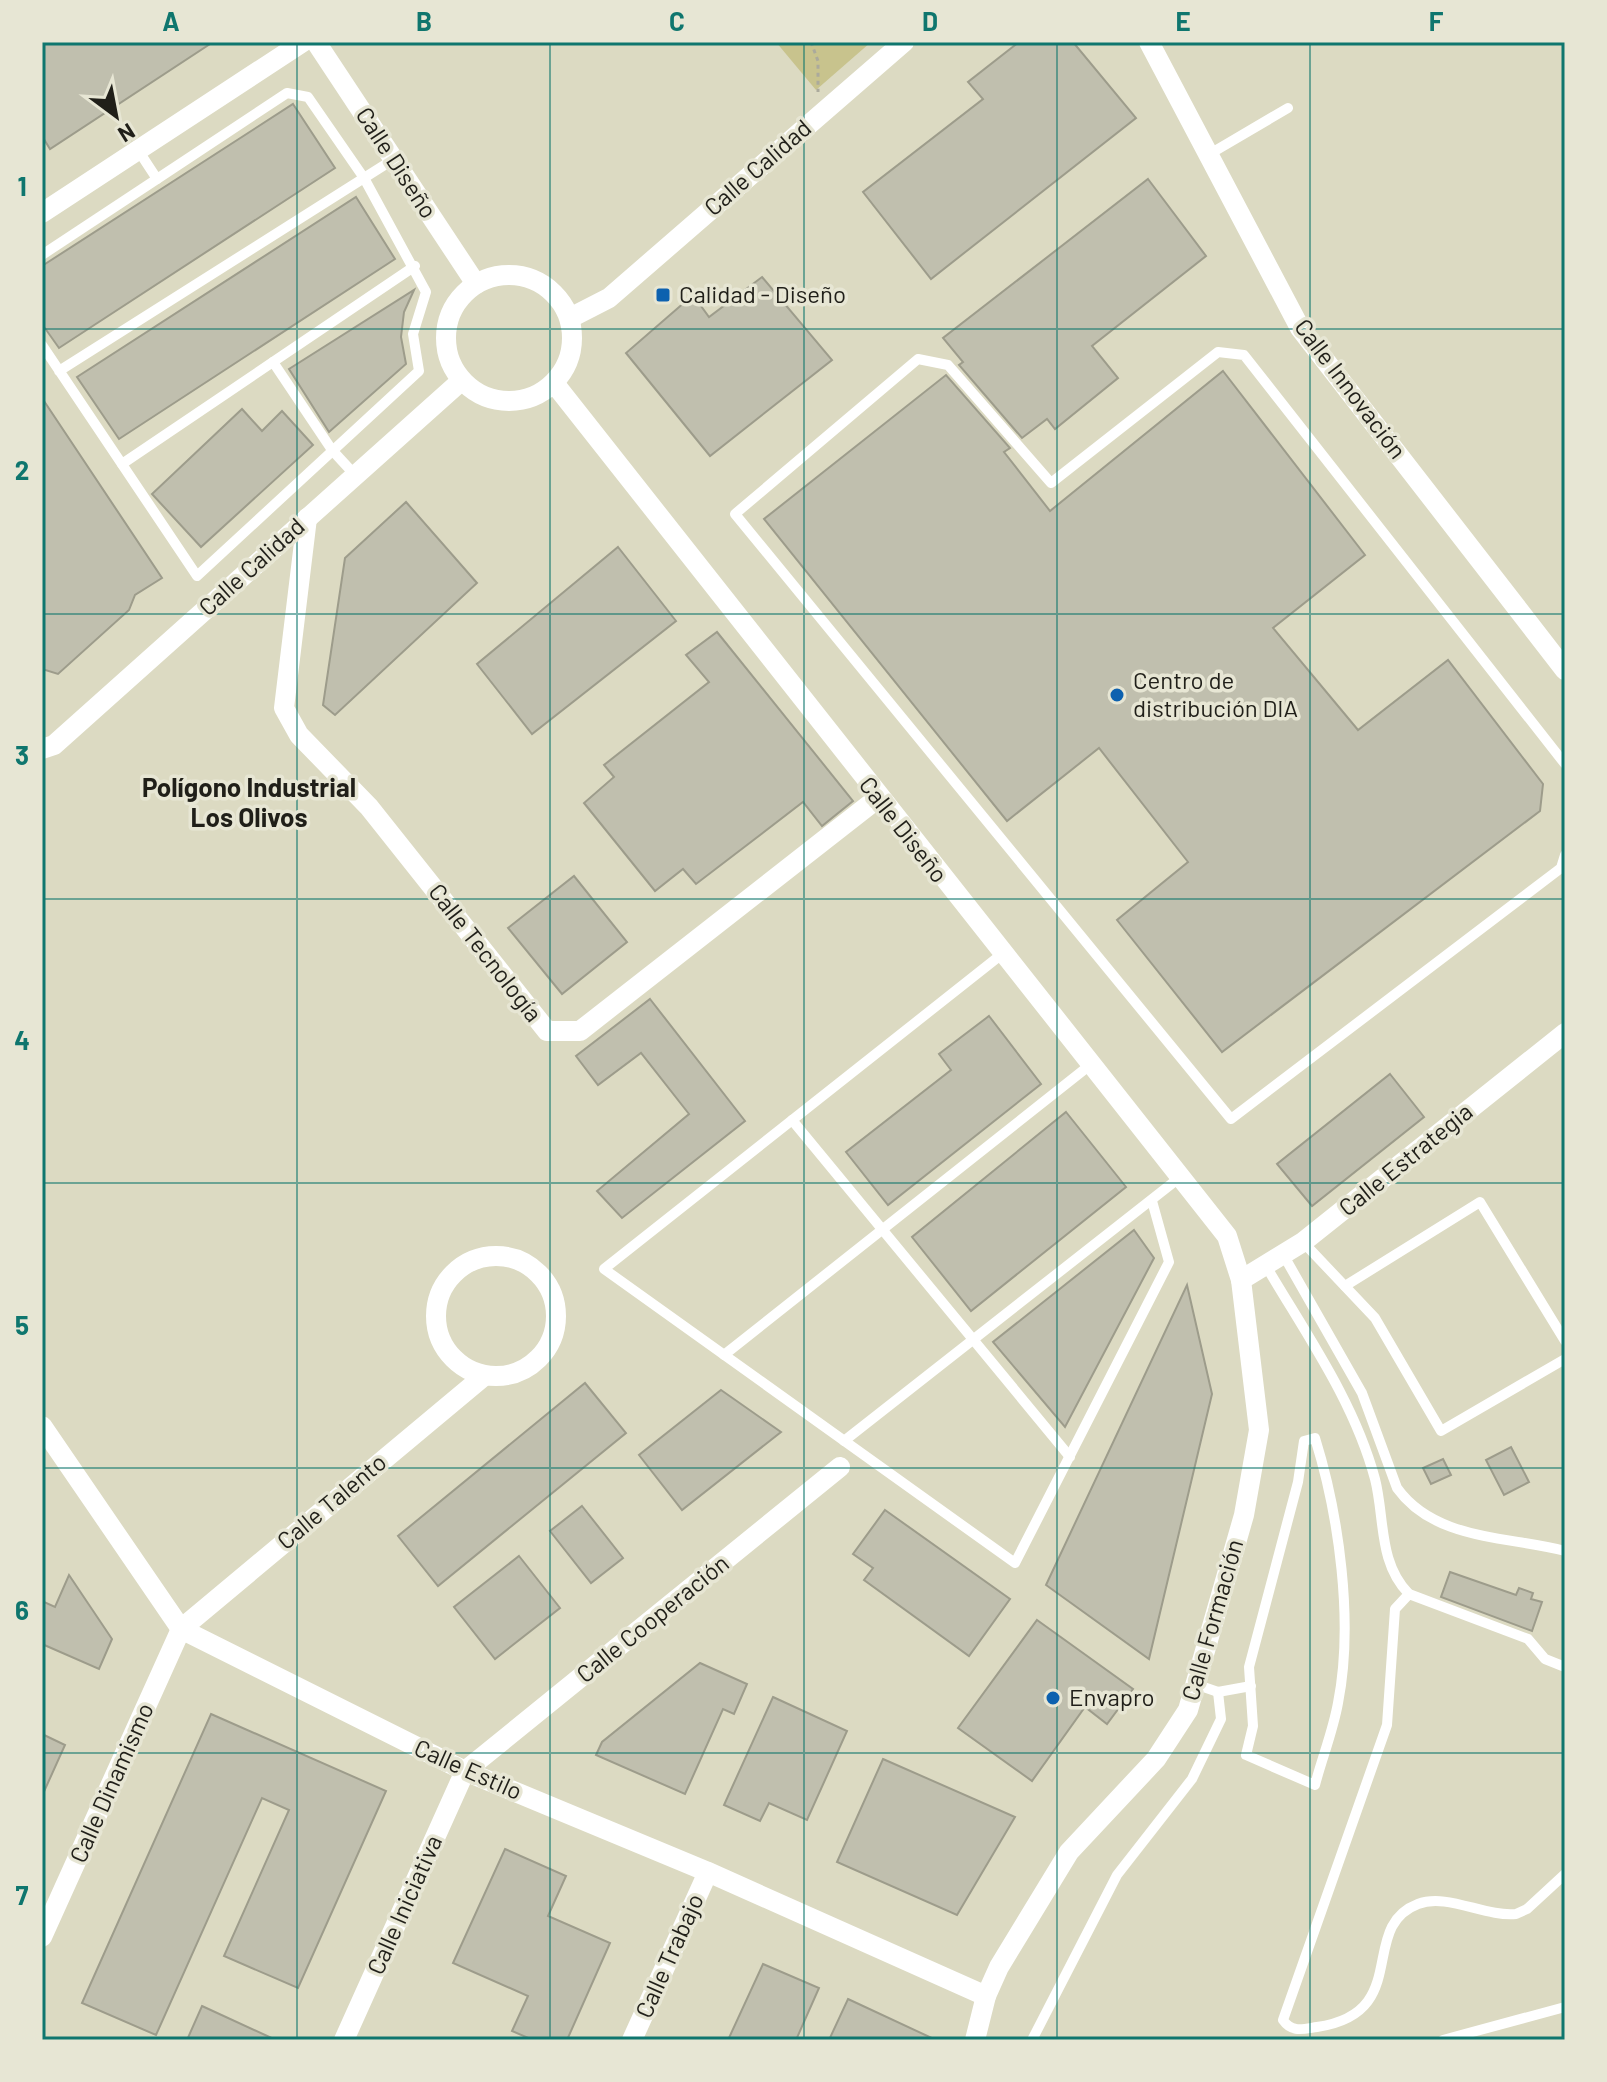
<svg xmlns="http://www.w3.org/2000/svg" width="1607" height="2082" viewBox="0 0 1607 2082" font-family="Barlow,sans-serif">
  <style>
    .built { fill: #dcdac2 }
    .green { fill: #c8c38d }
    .building { fill: #c0bfae; stroke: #9d9c8b; stroke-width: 2 }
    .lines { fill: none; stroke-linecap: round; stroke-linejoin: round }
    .path { stroke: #abaa9c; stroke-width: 3; stroke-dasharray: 4 4; stroke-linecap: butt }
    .lane { stroke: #fff; stroke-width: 10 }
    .street { stroke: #fff; stroke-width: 20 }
    .grid { fill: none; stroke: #0f766e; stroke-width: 2; stroke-opacity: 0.55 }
    .poi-dot { fill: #0d61af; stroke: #e7e6d4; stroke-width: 3 }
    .labels { text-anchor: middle; stroke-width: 7; stroke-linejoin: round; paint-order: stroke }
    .street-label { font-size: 24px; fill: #201f19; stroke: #e7e6d4 }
    .poi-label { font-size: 24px; fill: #201f19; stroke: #e7e6d4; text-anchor: start }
    .neighbourhood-label { font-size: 26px; font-weight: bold; fill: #201f19; stroke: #e7e6d4 }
    .neatline { fill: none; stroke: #0f766e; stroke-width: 3 }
    .grid-label { font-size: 26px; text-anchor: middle; font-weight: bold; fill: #0f766e }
  </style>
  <rect width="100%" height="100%" fill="#e7e6d4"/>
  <rect class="built" x="42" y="42" width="1523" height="1998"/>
  <polygon class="green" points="776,42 871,42 816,90"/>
  <g class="building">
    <polygon points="42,42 213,42 50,149 42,136"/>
    <polygon points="1019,42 1073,42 1136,118 931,279 863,192 983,99 968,82"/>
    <polygon points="293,104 335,168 59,348 42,324 42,266"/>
    <polygon points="1148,179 1206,256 1092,346 1118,378 1055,429 1047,419 1022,438 959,365 963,362 943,338"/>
    <polygon points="356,197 395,259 119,439 77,377"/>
    <polygon points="762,277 832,360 710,456 626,353 693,295 709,317"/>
    <polygon points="414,290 404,312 401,337 406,364 329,432 289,369"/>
    <polygon points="1223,371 1365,555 1273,628 1358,730 1448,660 1543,784 1540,811 1222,1052 1117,920 1188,862 1099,748 1007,821 764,519 946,375 1010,448 1004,452 1050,511"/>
    <polygon points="42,398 162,578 135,595 129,610 58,674 42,669"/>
    <polygon points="242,409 262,431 282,411 313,445 201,547 152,494"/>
    <polygon points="406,502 477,583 335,715 323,705 345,558"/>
    <polygon points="618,547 676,621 532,734 477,664"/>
    <polygon points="717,632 853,801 822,826 803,802 696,884 683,869 655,891 584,803 614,777 604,765 709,682 686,655"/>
    <polygon points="574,876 627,942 562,994 508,928"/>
    <polygon points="650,999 745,1121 622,1218 597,1191 689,1114 641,1053 598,1085 576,1056"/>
    <polygon points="989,1016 1041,1084 888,1205 846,1152 951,1070 939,1054"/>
    <polygon points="1390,1074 1424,1117 1312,1206 1277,1164"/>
    <polygon points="1066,1112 1126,1187 971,1311 912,1237"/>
    <polygon points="1134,1230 1154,1258 1065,1427 993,1342"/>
    <polygon points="1187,1285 1212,1394 1149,1659 1046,1585"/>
    <polygon points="585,1383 626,1433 438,1586 398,1536"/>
    <polygon points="721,1390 781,1432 682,1510 639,1455"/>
    <polygon points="1511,1447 1529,1482 1504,1495 1486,1460"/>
    <polygon points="1443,1459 1451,1475 1431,1484 1423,1468"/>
    <polygon points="582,1506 623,1558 591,1583 550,1531"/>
    <polygon points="885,1510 1010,1599 969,1656 864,1580 873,1568 853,1554"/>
    <polygon points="519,1556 560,1608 495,1659 454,1607"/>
    <polygon points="1450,1572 1516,1595 1519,1588 1533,1593 1531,1599 1542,1602 1532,1631 1441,1597"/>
    <polygon points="69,1575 112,1639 99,1669 42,1644 42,1601 55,1607"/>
    <polygon points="1037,1620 1133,1689 1107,1724 1085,1707 1032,1781 958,1728"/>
    <polygon points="700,1663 747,1684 734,1714 723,1709 685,1794 596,1755 602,1742"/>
    <polygon points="773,1697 847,1731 807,1820 769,1803 760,1821 724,1805"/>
    <polygon points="211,1714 386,1791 298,1988 224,1956 289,1810 262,1798 156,2035 82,2003"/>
    <polygon points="42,1734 65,1745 42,1796"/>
    <polygon points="883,1759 1015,1817 957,1915 837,1862"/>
    <polygon points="505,1849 566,1876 548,1916 610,1943 567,2040 533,2040 512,2031 528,1996 453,1963"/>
    <polygon points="763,1964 819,1988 796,2040 728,2040"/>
    <polygon points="848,1999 936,2040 829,2040"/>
    <polygon points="202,2006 276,2040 187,2040"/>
  </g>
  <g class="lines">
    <polyline class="path" points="811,42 818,61 818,92"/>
    <g class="lane">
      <polyline points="138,150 157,179 287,93 308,97 364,178 394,159"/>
      <polyline points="1208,155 1288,108"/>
      <polyline points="42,255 157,179"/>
      <polyline points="42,345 197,576 419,371 413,334 426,292 364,178 59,371"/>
      <polyline points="273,362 332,450 355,475"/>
      <polyline points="122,464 415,266"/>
      <polyline points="1565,764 1244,355 1218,352 1051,483 948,365 918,359 735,514 1231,1119 1561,868 1565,855"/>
      <polyline points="1002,954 604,1269 1015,1563 1169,1262 1152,1201"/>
      <polyline points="792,1120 1070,1457"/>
      <polyline points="1303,1242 1375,1318 1441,1431 1565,1359"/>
      <path d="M1284 1256 1362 1393 1397 1488C1435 1541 1508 1536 1565 1551"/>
      <path d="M1266 1266C1306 1334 1354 1401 1375 1479 1385 1518 1378 1563 1409 1594L1528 1639 1545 1659 1565 1667"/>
      <polyline points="1345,1286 1480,1202 1565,1341"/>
      <polyline points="724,1355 1090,1065"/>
      <path d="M1315 1438C1339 1515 1354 1622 1338 1703 1333 1731 1322 1758 1315 1785L1246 1755 1253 1726 1249 1667 1298 1482 1304 1441Z"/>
      <polyline points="844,1441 1179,1178"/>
      <path d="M1409 1594 1395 1609 1387 1725 1283 2020C1292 2033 1303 2029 1317 2027 1413 2013 1357 1927 1418 1904 1447 1893 1485 1917 1516 1914L1527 1909 1565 1874"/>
      <polyline points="1195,1684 1218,1692 1251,1686"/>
      <polyline points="1032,2040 1117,1875 1192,1779 1221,1719 1218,1692"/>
      <polyline points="1443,2040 1565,2007"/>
    </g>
    <g class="street">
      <polyline points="316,42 476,284"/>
      <polyline points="1149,42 1300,328 1565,670"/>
      <polyline points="42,213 303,42"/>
      <circle cx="509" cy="338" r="63"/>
      <polyline points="570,318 609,298 904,42"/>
      <polyline points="554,383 1227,1236 1241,1280 1259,1430 1244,1515 1188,1710 1156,1759 1069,1852 999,1967 986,1996 975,2040"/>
      <polyline points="307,518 284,708 299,735 369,807 547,1031 580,1031 878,798"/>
      <polyline points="42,749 54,745 461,381"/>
      <circle cx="496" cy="1316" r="60"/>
      <polyline points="1241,1280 1303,1242 1565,1033"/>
      <polyline points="42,1426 181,1629 465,1771 708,1872 986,1996"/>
      <polyline points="42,1937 181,1629 484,1376"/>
      <polyline points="344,2040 465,1771 840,1467"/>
      <polyline points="632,2040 708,1872"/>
    </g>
  </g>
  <path class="grid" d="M297 42V2040M550 42V2040M804 42V2040M1057 42V2040M1310 42V2040M42 329H1565M42 614H1565M42 899H1565M42 1183H1565M42 1468H1565M42 1753H1565"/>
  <g class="poi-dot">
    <rect x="655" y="287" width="16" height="16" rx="4"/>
    <circle cx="1117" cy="695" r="8"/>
    <circle cx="1053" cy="1698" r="8"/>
  </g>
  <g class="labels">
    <g class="street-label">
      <text transform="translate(396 163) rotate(57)" y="8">Calle Diseño</text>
      <text transform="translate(758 168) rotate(-41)" y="8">Calle Calidad</text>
      <text transform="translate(1350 389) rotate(53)" y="8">Calle Innovación</text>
      <text transform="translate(252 567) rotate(-42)" y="8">Calle Calidad</text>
      <text transform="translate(903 830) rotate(52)" y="8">Calle Diseño</text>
      <text transform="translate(485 953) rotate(52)" y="8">Calle Tecnología</text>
      <text transform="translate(1406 1160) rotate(-39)" y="8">Calle Estrategia</text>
      <text transform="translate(332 1502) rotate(-40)" y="8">Calle Talento</text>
      <text transform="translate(653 1619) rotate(-39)" y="8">Calle Cooperación</text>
      <text transform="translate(1213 1620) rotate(-74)" y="8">Calle Formación</text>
      <text transform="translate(468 1770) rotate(24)" y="8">Calle Estilo</text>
      <text transform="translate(112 1783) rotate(-66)" y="8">Calle Dinamismo</text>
      <text transform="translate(405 1905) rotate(-66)" y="8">Calle Iniciativa</text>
      <text transform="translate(670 1956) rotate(-66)" y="8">Calle Trabajo</text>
    </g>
    <g class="poi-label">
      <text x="679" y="303">Calidad - Diseño</text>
      <text x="1133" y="689">Centro de<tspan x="1133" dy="28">distribución DIA</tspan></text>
      <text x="1069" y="1706">Envapro</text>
    </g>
    <g class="neighbourhood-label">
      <text x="249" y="797">Polígono Industrial<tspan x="249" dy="30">Los Olivos</tspan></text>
    </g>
  </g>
  <rect width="1607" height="2082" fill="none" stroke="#e7e6d4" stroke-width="88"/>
  <g transform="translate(116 116) rotate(148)" stroke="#e7e6d4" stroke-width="6" paint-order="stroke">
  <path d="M0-6L14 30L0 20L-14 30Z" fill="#201f19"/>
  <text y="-12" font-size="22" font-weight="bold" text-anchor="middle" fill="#201f19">N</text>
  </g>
  <rect x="44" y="44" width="1519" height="1994" class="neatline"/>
  <g class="grid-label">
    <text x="171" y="31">A</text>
    <text x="424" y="31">B</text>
    <text x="677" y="31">C</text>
    <text x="930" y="31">D</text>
    <text x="1183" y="31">E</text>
    <text x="1436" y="31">F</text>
    <text x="22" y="196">1</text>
    <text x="22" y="480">2</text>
    <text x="22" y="765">3</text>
    <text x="22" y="1050">4</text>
    <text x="22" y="1335">5</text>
    <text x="22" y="1620">6</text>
    <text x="22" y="1905">7</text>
  </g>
</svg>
